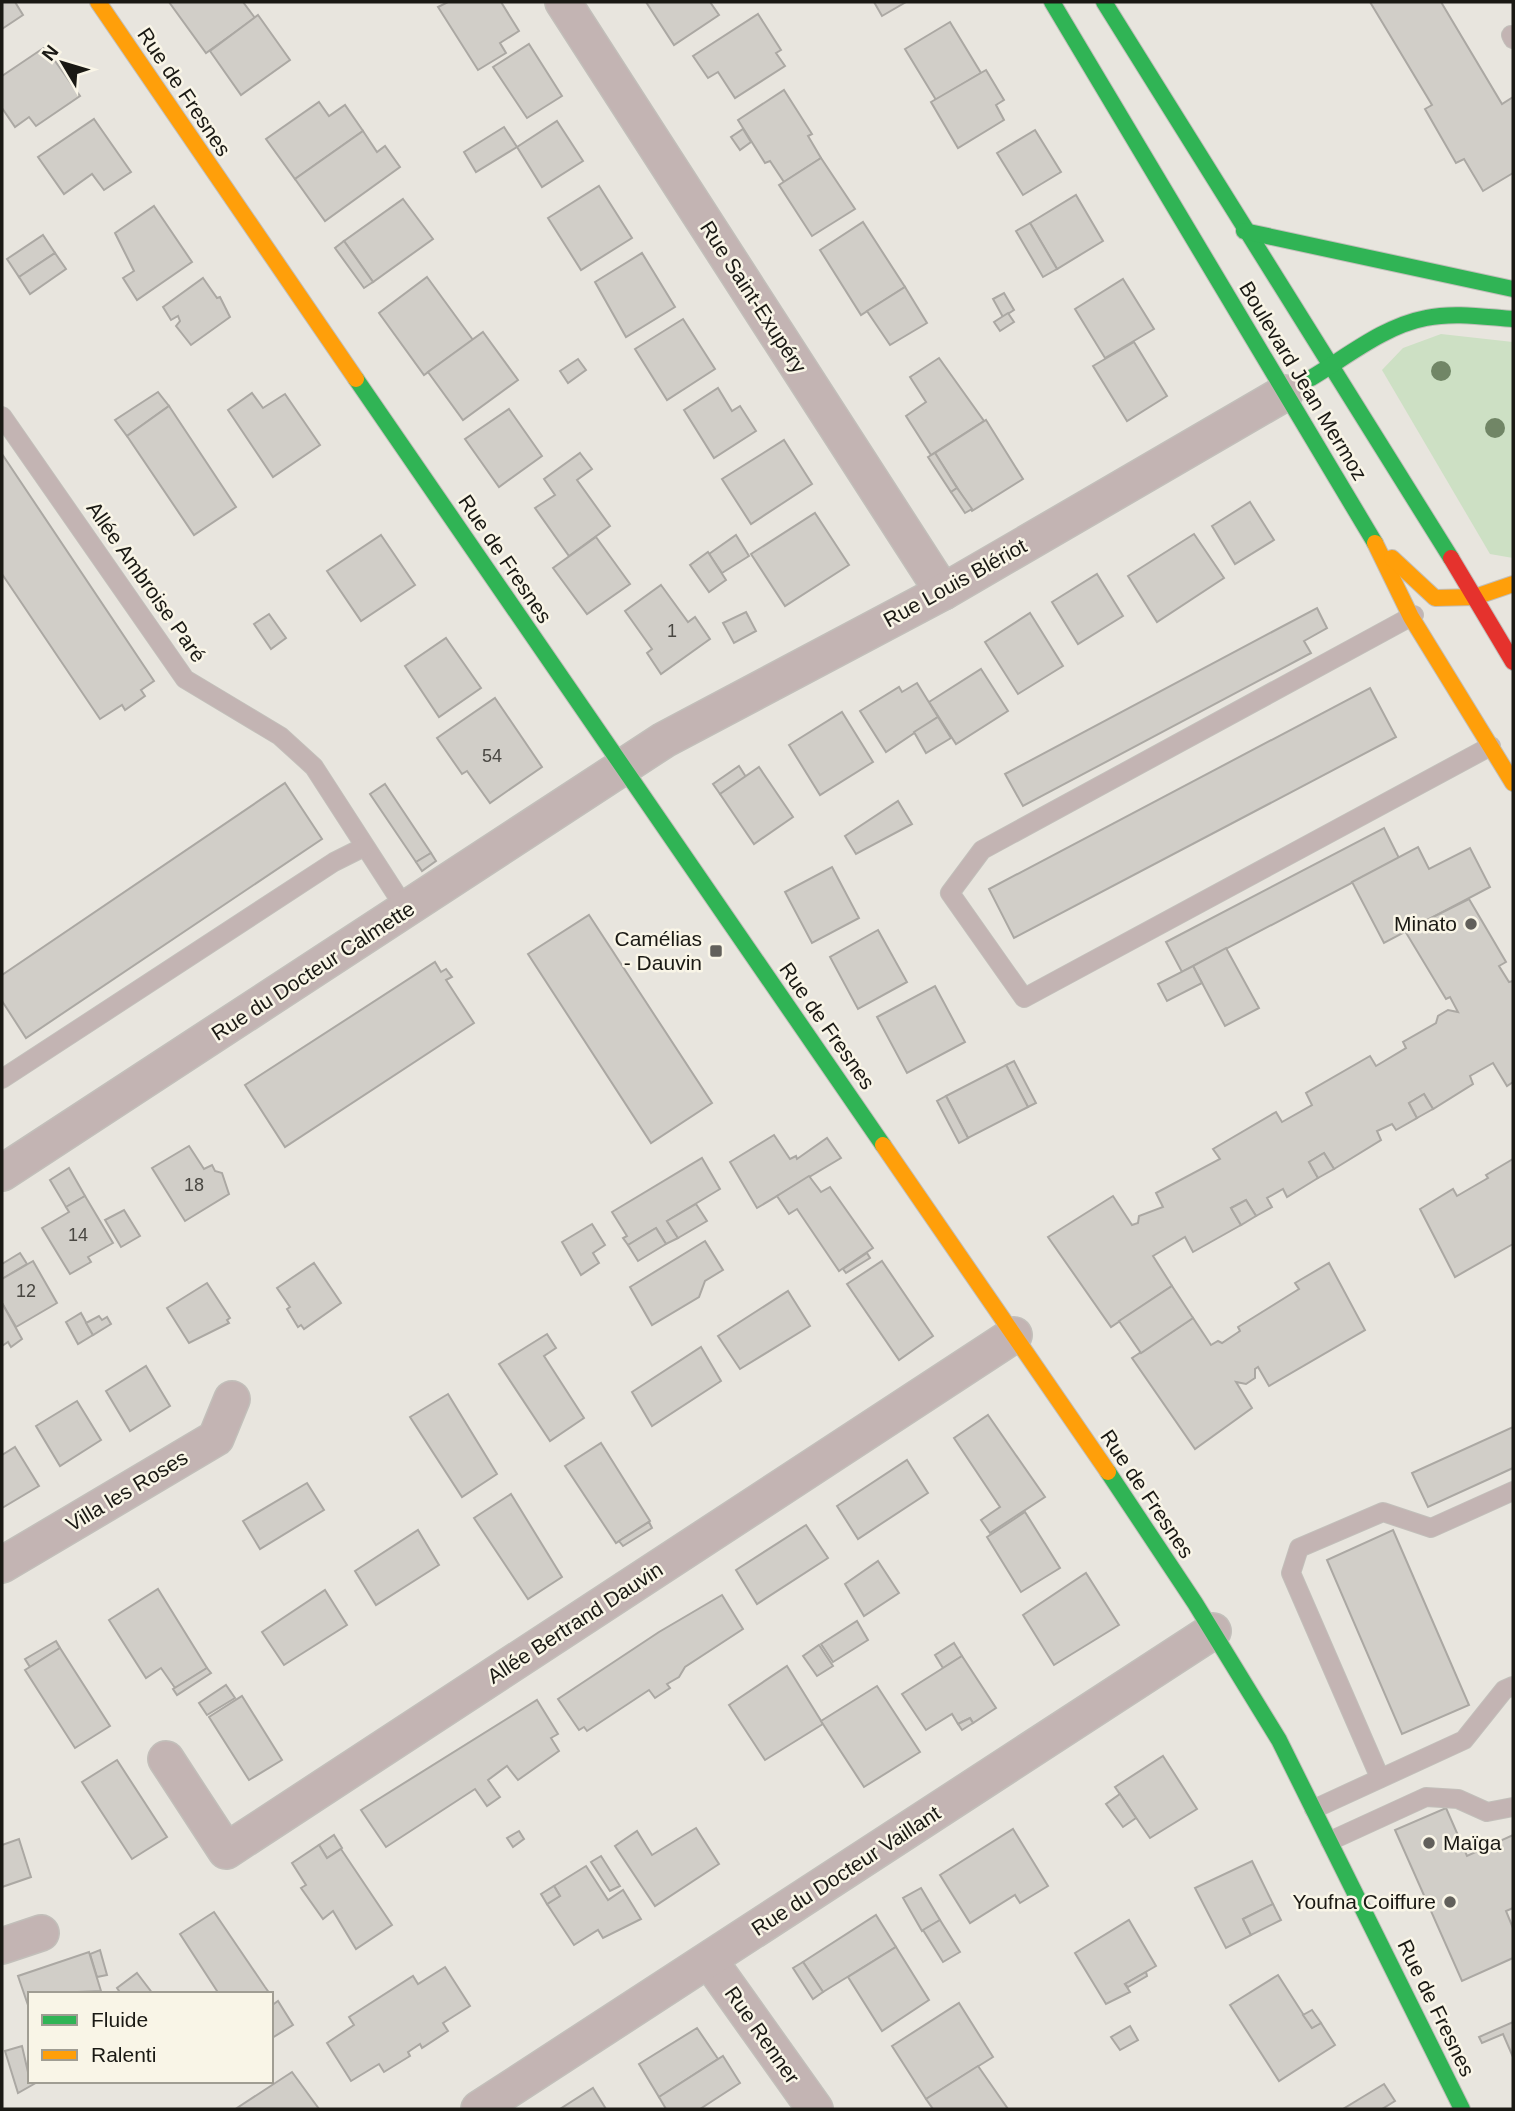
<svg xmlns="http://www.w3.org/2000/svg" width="1515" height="2111" viewBox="0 0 1515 2111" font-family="Arial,sans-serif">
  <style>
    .green { fill: #cde0c4 }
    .building { fill: #d1cec8; stroke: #aba8a3; stroke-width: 2 }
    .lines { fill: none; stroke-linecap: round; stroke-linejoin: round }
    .lane-casing { stroke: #c2bfba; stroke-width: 20 }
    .street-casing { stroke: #c2bfba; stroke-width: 38 }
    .fast-casing { stroke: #c2bfba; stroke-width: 18 }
    .slow-casing { stroke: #c2bfba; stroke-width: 18 }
    .jam-casing { stroke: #c2bfba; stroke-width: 18 }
    .lane { stroke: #c3b4b3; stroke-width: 18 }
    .street { stroke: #c3b4b3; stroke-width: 35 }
    .fast { stroke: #30b455; stroke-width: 16 }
    .slow { stroke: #ff9f0a; stroke-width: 16 }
    .jam { stroke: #e5322d; stroke-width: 16 }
    .tree { fill: #718666 }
    .poi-dot { fill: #62605b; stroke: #f9f5e7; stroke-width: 2.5 }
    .labels { text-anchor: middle; stroke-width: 5; stroke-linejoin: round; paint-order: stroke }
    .number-label { font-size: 18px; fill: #494742 }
    .street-label { font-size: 21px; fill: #1a1914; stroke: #f9f5e7 }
    .poi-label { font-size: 21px; fill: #1a1914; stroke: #f9f5e7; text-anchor: end }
  </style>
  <rect width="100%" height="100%" fill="#e8e5de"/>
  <polygon class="green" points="1441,334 1513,342 1513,558 1490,554 1382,370 1403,348"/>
  <g class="building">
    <polygon points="2,2 15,2 23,15 2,29"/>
    <polygon points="169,2 243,2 255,18 206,53"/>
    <polygon points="448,2 501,2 519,31 500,43 506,53 478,70 438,7"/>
    <polygon points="646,2 710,2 719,15 674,45"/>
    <polygon points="874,2 906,2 882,16"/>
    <polygon points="1370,2 1441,2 1502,104 1513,97 1513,173 1483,191 1464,159 1456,163 1425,109 1432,105"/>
    <polygon points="758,14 781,50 776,53 785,66 735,98 718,72 708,78 693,56"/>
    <polygon points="258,15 290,60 241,95 210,51"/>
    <polygon points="950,22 981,73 936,100 905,49"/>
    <polygon points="529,44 562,96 527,118 493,67"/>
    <polygon points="45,47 80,96 36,126 29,117 15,127 2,108 2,76"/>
    <polygon points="986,70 1004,100 996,105 1004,120 958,148 931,102"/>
    <polygon points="784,90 812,134 808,136 821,158 784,182 770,161 765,163 738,120"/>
    <polygon points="319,102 329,116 345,105 363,131 295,179 266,139"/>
    <polygon points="94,119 131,172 104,190 92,174 64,194 38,157"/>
    <polygon points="557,121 583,161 542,187 517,147"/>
    <polygon points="504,127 517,147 476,172 464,152"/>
    <polygon points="743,129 751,142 740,150 731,137"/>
    <polygon points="1035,130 1061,172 1023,195 997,153"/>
    <polygon points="363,131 377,152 385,146 400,167 325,221 295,179"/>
    <polygon points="821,158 855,209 812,236 779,185"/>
    <polygon points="599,186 632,238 581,270 548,218"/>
    <polygon points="1076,195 1103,241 1057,269 1030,223"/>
    <polygon points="403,199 433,239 373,282 344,241"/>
    <polygon points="154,206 192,262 137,300 123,278 134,271 115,233"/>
    <polygon points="863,222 905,287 861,315 820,250"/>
    <polygon points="1030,223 1057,269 1043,277 1016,231"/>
    <polygon points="43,235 55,253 19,277 7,259"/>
    <polygon points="344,241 373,282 364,288 335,248"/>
    <polygon points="55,253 66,269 30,294 19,277"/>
    <polygon points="642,253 675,307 626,337 595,282"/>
    <polygon points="427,277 473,340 424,375 379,313"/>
    <polygon points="203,278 217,298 220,297 230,317 191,345 176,326 180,321 178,316 171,320 163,307"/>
    <polygon points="1123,279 1154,329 1105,358 1075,309"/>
    <polygon points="905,287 927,323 890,345 867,311"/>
    <polygon points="1004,293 1014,310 1003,317 993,299"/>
    <polygon points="1008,313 1014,322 1000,331 994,322"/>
    <polygon points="683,319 715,369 667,400 635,349"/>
    <polygon points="483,332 518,380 463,420 428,372"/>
    <polygon points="1134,342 1167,396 1127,421 1093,366"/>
    <polygon points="939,358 984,421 931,455 906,416 926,402 910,377"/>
    <polygon points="578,359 586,370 568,383 560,371"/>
    <polygon points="718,388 732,411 740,406 756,431 714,458 684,410"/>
    <polygon points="158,392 169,406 127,436 115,420"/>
    <polygon points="252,393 263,408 285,394 320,445 273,477 228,410"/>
    <polygon points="169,406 236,507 194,535 127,436"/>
    <polygon points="509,409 542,456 499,487 465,439"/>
    <polygon points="986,420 1023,479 972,511 935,453"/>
    <polygon points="784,440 812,484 751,524 722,479"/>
    <polygon points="580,453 592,469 577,480 610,526 569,556 535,508 555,495 544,479"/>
    <polygon points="935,453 957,488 951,492 928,457"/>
    <polygon points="2,454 154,681 141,690 145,696 125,710 122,705 100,719 2,574"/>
    <polygon points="957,488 972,509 965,513 951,492"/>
    <polygon points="1250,502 1274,540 1235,564 1212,526"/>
    <polygon points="815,513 849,565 785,606 751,554"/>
    <polygon points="1194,534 1224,578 1157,622 1128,576"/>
    <polygon points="381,535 415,585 361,621 327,571"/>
    <polygon points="736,535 749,556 722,573 709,554"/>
    <polygon points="596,537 630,584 587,614 553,568"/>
    <polygon points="708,552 726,580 709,592 690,565"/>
    <polygon points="1097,574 1123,616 1078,644 1052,602"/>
    <polygon points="661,585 688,622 695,617 710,639 661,674 647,653 652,649 625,611"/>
    <polygon points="1317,608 1327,628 1304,641 1311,653 1023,806 1005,774"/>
    <polygon points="746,612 756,631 734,643 723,623"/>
    <polygon points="1030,613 1063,666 1018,694 985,642"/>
    <polygon points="269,614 286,638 271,649 254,624"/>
    <polygon points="446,638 481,688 439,717 405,666"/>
    <polygon points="981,669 1008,711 956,744 929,702"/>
    <polygon points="917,683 938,717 886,752 860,711 899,687 902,692"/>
    <polygon points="1370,688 1396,737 1014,938 989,889"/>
    <polygon points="495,698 542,767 490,803 467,771 462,774 437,738"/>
    <polygon points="842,712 873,762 820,795 789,745"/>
    <polygon points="938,717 951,738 926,753 914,732"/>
    <polygon points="739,766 746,777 720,794 713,784"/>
    <polygon points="759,767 793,817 754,844 720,794"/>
    <polygon points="285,783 322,839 26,1038 2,1001 2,975"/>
    <polygon points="385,784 431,853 416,862 370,794"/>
    <polygon points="898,801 912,824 856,854 845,836"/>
    <polygon points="1384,828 1399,858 1182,972 1166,942"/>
    <polygon points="1418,847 1429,869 1470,848 1490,887 1384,943 1352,882"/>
    <polygon points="431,853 436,861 422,871 416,862"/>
    <polygon points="832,867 859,918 812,943 785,892"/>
    <polygon points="1469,899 1506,962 1499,966 1509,982 1513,981 1513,1082 1507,1086 1493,1063 1470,1076 1473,1084 1433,1109 1424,1094 1409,1103 1417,1118 1396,1130 1392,1124 1377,1131 1381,1140 1334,1169 1324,1153 1309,1162 1318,1178 1287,1197 1283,1189 1267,1198 1272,1207 1256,1216 1246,1200 1231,1208 1241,1225 1193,1252 1185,1237 1153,1256 1172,1286 1111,1327 1048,1237 1113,1196 1132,1225 1138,1223 1139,1216 1163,1207 1156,1193 1220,1159 1213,1149 1276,1112 1282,1122 1312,1105 1306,1093 1370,1056 1376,1066 1406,1048 1403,1042 1436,1023 1438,1016 1448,1010 1458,1012 1450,997 1446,999 1405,931"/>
    <polygon points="589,915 712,1103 651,1143 528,954"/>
    <polygon points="878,930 907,982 858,1009 830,957"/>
    <polygon points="1226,948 1259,1008 1225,1026 1193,966"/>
    <polygon points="435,962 441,972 446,969 452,977 446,980 474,1023 285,1147 245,1085"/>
    <polygon points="1193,966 1202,983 1167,1001 1158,984"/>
    <polygon points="935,986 965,1042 907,1073 877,1017"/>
    <polygon points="1014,1061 1036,1103 1028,1107 1006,1065"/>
    <polygon points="1006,1065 1028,1107 968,1138 946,1096"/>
    <polygon points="1424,1094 1433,1109 1417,1118 1409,1103"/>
    <polygon points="946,1096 968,1138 959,1143 937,1101"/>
    <polygon points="774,1135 790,1159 796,1156 797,1159 827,1138 841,1158 757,1208 730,1162"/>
    <polygon points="189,1146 204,1169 212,1165 215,1171 222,1173 229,1194 185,1221 152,1168"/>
    <polygon points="1324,1153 1334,1169 1318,1178 1309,1162"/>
    <polygon points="702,1158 720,1189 667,1221 678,1238 666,1244 656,1228 628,1245 623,1238 627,1236 612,1212"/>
    <polygon points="1513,1159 1513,1244 1455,1277 1420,1209 1453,1189 1457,1196 1488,1178 1486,1175"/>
    <polygon points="69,1168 85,1196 66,1207 50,1180"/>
    <polygon points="809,1176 821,1192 830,1187 873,1248 839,1271 797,1209 789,1214 777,1196"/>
    <polygon points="85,1196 113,1243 88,1257 91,1262 70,1274 42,1228 69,1212 66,1207"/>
    <polygon points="1246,1200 1256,1216 1241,1225 1231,1208"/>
    <polygon points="696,1204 707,1221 678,1238 667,1221"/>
    <polygon points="124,1210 140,1236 121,1247 105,1220"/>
    <polygon points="592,1224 605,1245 593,1253 599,1263 581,1275 562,1242"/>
    <polygon points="656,1228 666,1244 638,1261 628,1245"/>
    <polygon points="705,1241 723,1270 705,1281 699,1297 652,1325 630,1287"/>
    <polygon points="20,1253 27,1264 2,1279 2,1264"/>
    <polygon points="867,1253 870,1258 846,1273 843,1269"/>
    <polygon points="33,1261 57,1303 16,1327 2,1303 2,1279"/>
    <polygon points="882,1261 933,1336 899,1360 847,1284"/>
    <polygon points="314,1263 341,1303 304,1329 301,1325 298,1327 287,1309 290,1307 277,1288"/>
    <polygon points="1329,1263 1365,1330 1269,1386 1258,1367 1255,1369 1255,1378 1246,1384 1236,1382 1252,1408 1195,1449 1132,1358 1193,1318 1211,1345 1218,1341 1222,1343 1240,1331 1238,1327 1299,1289 1295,1283"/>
    <polygon points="207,1283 230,1318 227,1320 229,1323 189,1343 167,1308"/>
    <polygon points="1172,1286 1193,1318 1141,1353 1119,1321"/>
    <polygon points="788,1291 810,1326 740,1369 718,1336"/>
    <polygon points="2,1303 22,1339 11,1347 8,1342 2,1346"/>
    <polygon points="81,1313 93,1335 78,1344 66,1322"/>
    <polygon points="99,1316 102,1320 107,1317 111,1324 93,1335 86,1323"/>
    <polygon points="547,1334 556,1348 544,1356 584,1418 550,1441 499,1364"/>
    <polygon points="701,1347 721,1381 652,1426 632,1392"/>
    <polygon points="146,1366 170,1406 130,1431 106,1391"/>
    <polygon points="448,1394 497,1474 462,1497 410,1417"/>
    <polygon points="77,1401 101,1440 60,1466 36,1426"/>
    <polygon points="988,1415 1045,1497 990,1533 981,1520 1000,1507 954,1438"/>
    <polygon points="1513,1427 1513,1468 1428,1507 1412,1473"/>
    <polygon points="601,1443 650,1521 616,1543 565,1466"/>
    <polygon points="15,1447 39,1486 2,1508 2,1455"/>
    <polygon points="907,1460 928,1493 858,1539 837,1506"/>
    <polygon points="307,1483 324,1510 260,1549 243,1521"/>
    <polygon points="511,1494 562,1577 528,1599 474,1518"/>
    <polygon points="1025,1512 1060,1568 1021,1592 987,1537"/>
    <polygon points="649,1522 652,1528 623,1546 619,1541"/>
    <polygon points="806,1525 828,1558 757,1604 736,1570"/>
    <polygon points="418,1530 439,1565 376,1605 355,1571"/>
    <polygon points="1393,1530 1469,1705 1402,1734 1327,1560"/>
    <polygon points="878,1561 899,1593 864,1616 845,1584"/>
    <polygon points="1086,1573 1119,1625 1054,1665 1023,1615"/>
    <polygon points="158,1589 207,1668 175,1688 161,1668 146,1678 109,1620"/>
    <polygon points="325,1590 347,1625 284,1665 262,1632"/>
    <polygon points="722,1595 743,1629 685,1667 679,1677 667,1684 670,1688 655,1698 649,1690 587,1731 584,1727 579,1730 558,1699 659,1632"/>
    <polygon points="857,1621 868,1640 833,1662 821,1644"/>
    <polygon points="56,1641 60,1648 30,1667 25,1659"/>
    <polygon points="954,1643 962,1656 943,1668 935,1655"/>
    <polygon points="819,1645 833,1666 817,1676 803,1656"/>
    <polygon points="60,1648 110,1726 75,1748 25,1670"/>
    <polygon points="962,1656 996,1708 973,1723 970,1718 958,1724 952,1714 926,1730 902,1694"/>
    <polygon points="787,1666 823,1724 765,1760 729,1705"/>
    <polygon points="207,1668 211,1673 177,1695 173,1689"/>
    <polygon points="226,1685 235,1698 207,1715 199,1703"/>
    <polygon points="877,1686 920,1752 864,1787 821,1721"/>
    <polygon points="242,1696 282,1760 249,1780 209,1717"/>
    <polygon points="537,1700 558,1734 551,1738 559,1751 518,1780 507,1766 488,1780 500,1797 487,1806 475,1789 386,1847 361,1810"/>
    <polygon points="970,1718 973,1723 962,1730 958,1724"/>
    <polygon points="1163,1756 1197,1809 1150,1838 1115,1787"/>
    <polygon points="117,1760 167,1837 132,1859 82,1782"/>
    <polygon points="1120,1794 1136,1818 1123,1827 1106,1804"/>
    <polygon points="1446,1808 1467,1856 1513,1835 1513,1908 1506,1911 1513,1928 1513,1958 1462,1981 1395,1830"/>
    <polygon points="696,1828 719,1864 655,1906 615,1846 637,1831 652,1855"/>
    <polygon points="1013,1829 1048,1886 1020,1903 1015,1895 970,1923 940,1875"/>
    <polygon points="519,1831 524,1839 513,1847 507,1838"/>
    <polygon points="334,1835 342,1848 327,1858 319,1845"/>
    <polygon points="19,1839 31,1877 2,1887 2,1845"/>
    <polygon points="319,1845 327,1858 341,1849 392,1925 356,1949 333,1911 323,1919 301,1888 306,1885 292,1863"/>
    <polygon points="601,1856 620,1886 610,1891 591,1862"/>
    <polygon points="1252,1861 1273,1904 1243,1919 1251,1935 1226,1948 1195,1888"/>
    <polygon points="586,1866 608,1900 623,1890 641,1919 603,1938 598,1930 574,1945 547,1904 560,1896 554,1886"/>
    <polygon points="554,1886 560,1896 547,1904 541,1894"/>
    <polygon points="921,1888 940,1920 922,1931 903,1898"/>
    <polygon points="1273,1904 1281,1920 1251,1935 1243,1919"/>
    <polygon points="214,1912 265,1987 270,1994 219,1994 180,1934"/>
    <polygon points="876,1915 896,1947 823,1992 803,1962"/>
    <polygon points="940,1920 960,1952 943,1962 923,1930"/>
    <polygon points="1129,1920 1156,1966 1125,1984 1130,1992 1106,2004 1075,1953"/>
    <polygon points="896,1947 929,2000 882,2031 848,1977"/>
    <polygon points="100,1950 107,1975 97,1977 90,1954"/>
    <polygon points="89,1952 101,1991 30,1994 30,2011 18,1976"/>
    <polygon points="803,1962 823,1992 813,1999 793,1968"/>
    <polygon points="445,1967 470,2006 443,2023 448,2031 422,2048 420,2044 408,2052 410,2056 384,2072 379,2064 351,2081 327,2043 354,2025 349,2017 413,1976 418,1984"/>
    <polygon points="1146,1972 1147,1976 1128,1987 1125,1984"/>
    <polygon points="137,1973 153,1994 121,1994 117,1988"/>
    <polygon points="1278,1975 1312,2028 1321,2023 1335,2045 1279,2081 1230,2005"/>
    <polygon points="278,2001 293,2025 272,2038 271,2006"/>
    <polygon points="959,2003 993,2057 926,2099 892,2046"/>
    <polygon points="1312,2010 1321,2023 1312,2028 1303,2015"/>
    <polygon points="1513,2022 1513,2057 1503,2034 1482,2043 1479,2037"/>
    <polygon points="1130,2026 1138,2040 1120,2050 1111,2037"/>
    <polygon points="697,2028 718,2059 659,2097 639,2064"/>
    <polygon points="22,2046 30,2081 34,2084 18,2093 5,2051"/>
    <polygon points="723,2056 740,2083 700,2109 666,2109 659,2097"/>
    <polygon points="978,2066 1008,2109 933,2109 926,2099"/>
    <polygon points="292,2072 319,2109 237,2108"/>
    <polygon points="1384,2084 1395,2101 1382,2109 1343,2109"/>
    <polygon points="593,2088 606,2109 560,2109"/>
  </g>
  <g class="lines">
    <defs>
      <g id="lane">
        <polyline points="1511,35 1513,39"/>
        <polyline points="2,416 185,679 280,736 314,767 407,911"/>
        <polyline points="1414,615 982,850 950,893 1024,998 1491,746"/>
        <polyline points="2,1079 334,862 364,847"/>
        <polyline points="1380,1778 1291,1573 1299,1548 1383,1512 1431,1528 1513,1491"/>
        <polyline points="1314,1809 1464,1740 1504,1690 1513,1686"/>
        <polyline points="1330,1841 1426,1797 1458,1799 1487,1812 1513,1807"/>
      </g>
      <g id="street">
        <polyline points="563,2 943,592"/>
        <polyline points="2,1173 664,740 943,592 1285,393"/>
        <polyline points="2,1565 216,1438 232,1399"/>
        <polyline points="166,1759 226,1851 1014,1335"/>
        <polyline points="2,1946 41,1933"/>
        <polyline points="709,1960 815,2109"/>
        <polyline points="479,2109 1213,1631"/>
      </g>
      <g id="fast">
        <polyline points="1052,2 1375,543"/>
        <polyline points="1104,2 1451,558"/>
        <polyline points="1244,231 1513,289"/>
        <path d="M1311 378C1348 356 1384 326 1426 318 1454 312 1485 317 1513 319"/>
        <polyline points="356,379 883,1145"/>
        <polyline points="1108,1472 1195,1603 1279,1740 1462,2109"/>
      </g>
      <g id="slow">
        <polyline points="98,2 356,379"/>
        <polyline points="1375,543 1411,617 1513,783"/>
        <polyline points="1392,558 1435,598 1475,597 1513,584"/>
        <polyline points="883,1145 1108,1472"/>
      </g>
      <polyline id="jam" points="1451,558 1513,662"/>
    </defs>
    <use href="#lane" class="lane-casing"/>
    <use href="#street" class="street-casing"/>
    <use href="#fast" class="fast-casing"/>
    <use href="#slow" class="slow-casing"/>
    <use href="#jam" class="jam-casing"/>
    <use href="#lane" class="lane"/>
    <use href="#street" class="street"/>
    <use href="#fast" class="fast"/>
    <use href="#slow" class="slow"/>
    <use href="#jam" class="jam"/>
  </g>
  <g class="tree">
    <circle cx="1441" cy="371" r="10"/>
    <circle cx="1495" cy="428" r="10"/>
  </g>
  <g class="poi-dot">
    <circle cx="1471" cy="924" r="7"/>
    <rect x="709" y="944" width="14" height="14" rx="3.5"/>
    <circle cx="1429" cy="1843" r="7"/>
    <circle cx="1450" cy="1902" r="7"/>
  </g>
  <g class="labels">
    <g class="number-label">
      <text x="672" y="637">1</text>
      <text x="492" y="762">54</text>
      <text x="194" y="1191">18</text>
      <text x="78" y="1241">14</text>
      <text x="26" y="1297">12</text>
    </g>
    <g class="street-label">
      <text transform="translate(184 92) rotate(56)" y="7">Rue de Fresnes</text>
      <text transform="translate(753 297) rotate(57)" y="7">Rue Saint-Exupéry</text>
      <text transform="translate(1303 381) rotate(59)" y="7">Boulevard Jean Mermoz</text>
      <text transform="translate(505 559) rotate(56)" y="7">Rue de Fresnes</text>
      <text transform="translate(146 582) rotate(55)" y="7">Allée Ambroise Paré</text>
      <text transform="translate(955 583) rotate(-29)" y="7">Rue Louis Blériot</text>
      <text transform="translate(313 971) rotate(-33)" y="7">Rue du Docteur Calmette</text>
      <text transform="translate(827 1026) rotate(55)" y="7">Rue de Fresnes</text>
      <text transform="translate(127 1491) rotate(-31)" y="7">Villa les Roses</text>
      <text transform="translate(1147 1494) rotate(56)" y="7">Rue de Fresnes</text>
      <text transform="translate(575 1623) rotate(-33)" y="7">Allée Bertrand Dauvin</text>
      <text transform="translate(846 1871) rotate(-33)" y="7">Rue du Docteur Vaillant</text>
      <text transform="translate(1436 2008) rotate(64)" y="7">Rue de Fresnes</text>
      <text transform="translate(762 2035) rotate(55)" y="7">Rue Renner</text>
    </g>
    <g class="poi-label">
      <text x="1457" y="931">Minato</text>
      <text x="702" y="946">Camélias<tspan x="702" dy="24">- Dauvin</tspan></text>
      <text x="1443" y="1850" text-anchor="start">Maïga</text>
      <text x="1436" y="1909">Youfna Coiffure</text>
    </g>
  </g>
  <rect width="1515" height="2111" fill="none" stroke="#1a1914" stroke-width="7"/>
  <rect x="28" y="1992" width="245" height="91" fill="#f9f5e7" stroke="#a09d93" stroke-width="2"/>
  <rect x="42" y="2015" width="35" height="10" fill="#30b455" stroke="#a09d93" stroke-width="2"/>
  <text x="91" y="2027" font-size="21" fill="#1a1914">Fluide</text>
  <rect x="42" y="2050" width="35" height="10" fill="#ff9f0a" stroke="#a09d93" stroke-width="2"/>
  <text x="91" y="2062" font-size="21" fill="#1a1914">Ralenti</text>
  <g transform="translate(63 63) rotate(308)" stroke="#f9f5e7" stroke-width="5" paint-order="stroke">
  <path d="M0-5L12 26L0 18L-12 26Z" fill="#1a1914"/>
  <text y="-10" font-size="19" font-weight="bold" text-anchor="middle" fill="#1a1914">N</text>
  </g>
</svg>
